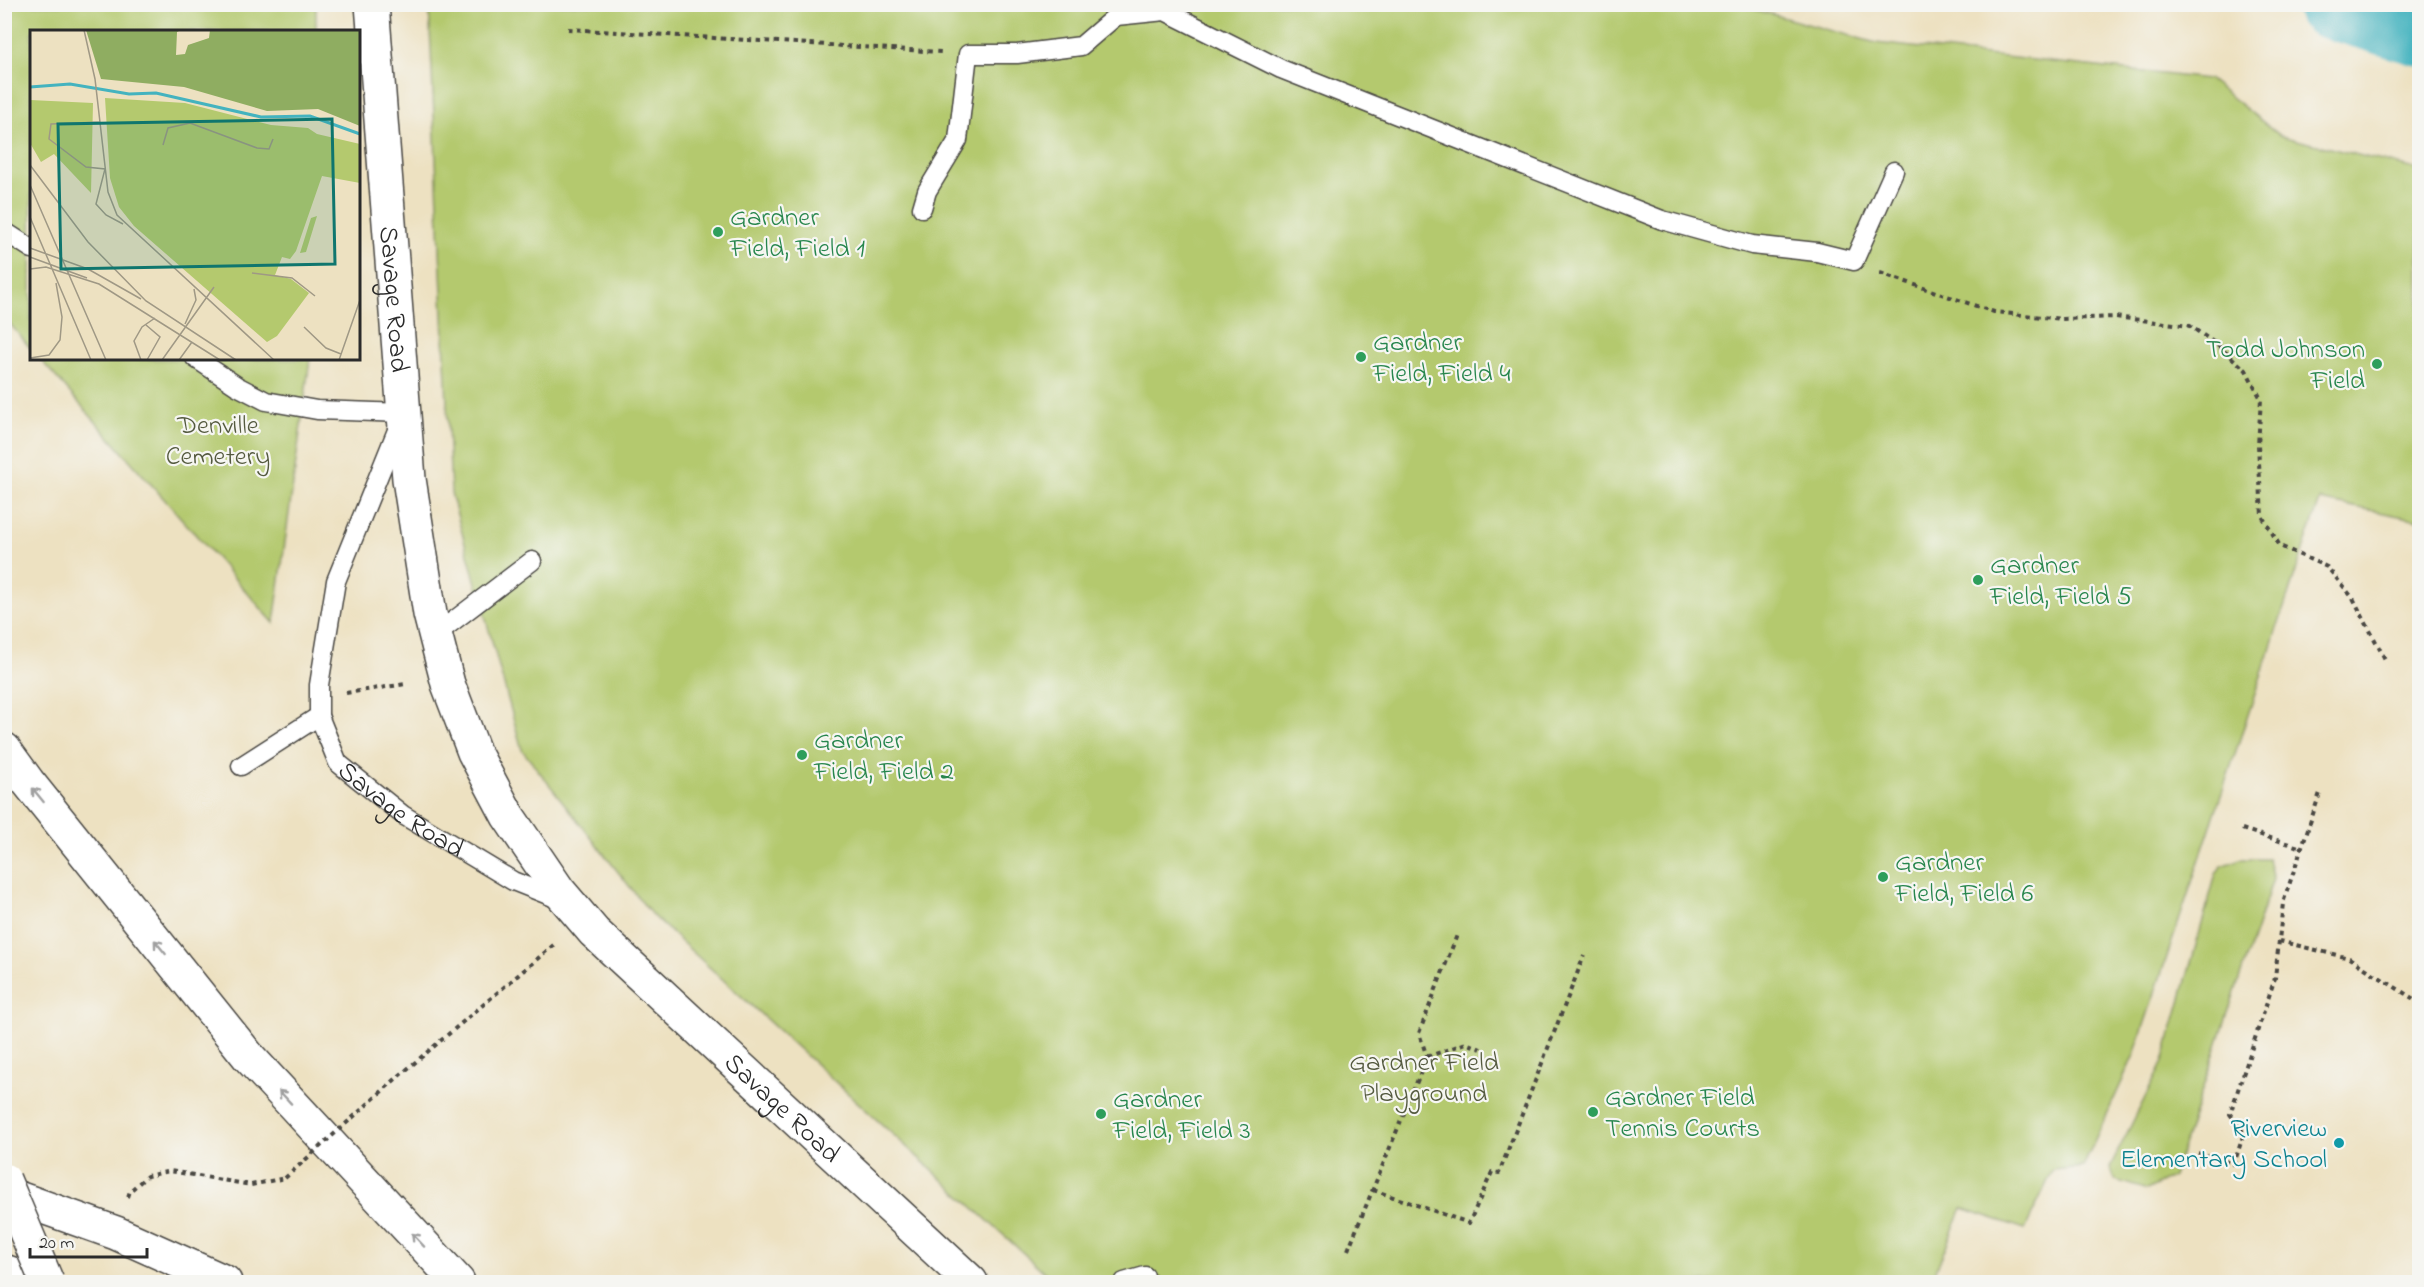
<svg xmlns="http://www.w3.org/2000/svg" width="2424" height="1287" viewBox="0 0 2424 1287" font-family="'Indie Flower',sans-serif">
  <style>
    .green { fill: #b4c96e; stroke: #707a4c; stroke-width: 1.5 }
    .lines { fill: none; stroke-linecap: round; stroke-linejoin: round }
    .river { stroke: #44b3bf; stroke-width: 70 }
    .lane-casing { stroke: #484642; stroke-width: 21 }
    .secondary-casing { stroke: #484642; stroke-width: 36 }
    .primary-casing { stroke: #484642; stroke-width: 36 }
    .highway-casing { stroke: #484642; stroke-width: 36 }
    .path { stroke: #484642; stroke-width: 4; stroke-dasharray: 4.5 4.5; stroke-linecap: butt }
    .lane { stroke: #fff; stroke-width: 18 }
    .secondary { stroke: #fff; stroke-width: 33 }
    .primary { stroke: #fff; stroke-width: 33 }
    .highway { stroke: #fff; stroke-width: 33 }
    .highway-bridge-casing { stroke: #484642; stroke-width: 36; stroke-linecap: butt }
    .path-bridge { stroke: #484642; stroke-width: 4; stroke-dasharray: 4.5 4.5; stroke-linecap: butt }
    .highway-bridge { stroke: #fff; stroke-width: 33 }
    .oneway { stroke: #a0a0a0 }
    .leisure-dot { fill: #2e9e5b; stroke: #f6f6f2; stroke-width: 2 }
    .culture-dot { fill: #0f9aa8; stroke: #f6f6f2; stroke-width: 2 }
    .labels { text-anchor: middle; stroke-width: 4.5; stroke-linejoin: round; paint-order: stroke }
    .leisure-label { font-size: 27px; fill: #27864d; stroke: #f6f6f2; text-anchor: start }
    .street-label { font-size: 27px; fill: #2b2b2b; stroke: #f6f6f2 }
    .park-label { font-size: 27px; fill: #545a3f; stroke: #f6f6f2 }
    .culture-label { font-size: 27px; fill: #0d838f; stroke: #f6f6f2; text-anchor: end }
    .inset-river { fill: none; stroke: #44b3bf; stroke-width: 3 }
    .inset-road { fill: none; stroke: #9f9885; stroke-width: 1.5 }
    .view { fill: #0f766e; fill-opacity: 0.15; stroke: #0f766e; stroke-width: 3 }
    .inset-edge { fill: none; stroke: #2b2b2b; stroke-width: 3 }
  </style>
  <rect width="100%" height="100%" fill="#f6f6f2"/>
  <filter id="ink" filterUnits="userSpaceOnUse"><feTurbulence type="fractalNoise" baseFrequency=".0167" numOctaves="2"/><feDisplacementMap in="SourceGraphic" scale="12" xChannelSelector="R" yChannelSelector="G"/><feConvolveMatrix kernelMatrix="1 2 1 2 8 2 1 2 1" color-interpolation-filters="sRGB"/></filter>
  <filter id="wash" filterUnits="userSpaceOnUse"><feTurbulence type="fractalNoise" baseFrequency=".008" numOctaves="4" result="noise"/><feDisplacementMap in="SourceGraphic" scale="24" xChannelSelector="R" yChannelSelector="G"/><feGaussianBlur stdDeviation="1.35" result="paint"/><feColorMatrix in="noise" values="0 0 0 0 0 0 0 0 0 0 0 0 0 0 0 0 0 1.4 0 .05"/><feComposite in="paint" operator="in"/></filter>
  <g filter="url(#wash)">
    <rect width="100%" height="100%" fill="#ede1c1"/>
    <g class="green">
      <polygon points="1735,4 1876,43 2208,79 2281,136 2419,170 2419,520 2320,500 2134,1055 2083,1167 2053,1170 2025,1229 1962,1208 1931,1282 1055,1282 652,915 522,750 451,493 429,5"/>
      <polygon points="4,5 316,5 316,31 32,32 31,349 5,318"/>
      <polygon points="40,359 310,359 274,623"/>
      <polygon points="2240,859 2268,859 2273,879 2173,1176 2147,1190 2115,1180 2110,1167 2163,1062 2216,874 2222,866"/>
    </g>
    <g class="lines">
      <polyline class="river" points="2330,4 2420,31"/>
    </g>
  </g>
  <g filter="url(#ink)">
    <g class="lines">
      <defs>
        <g id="lane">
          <polyline points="922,208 927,191 958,140 968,54 1017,54 1081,46 1116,16 1165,11 1281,69 1662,220 1752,245 1817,252 1854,261 1894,171"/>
          <polyline points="4,231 32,249"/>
          <path id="s1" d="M195 358 237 386 266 401 317 410 404 413 336 581 319 685V716L338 763 403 815 513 881 563 901"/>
          <polyline points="435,635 532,561"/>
          <polyline points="241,766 319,716"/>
          <polyline points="1124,1282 1145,1276"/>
        </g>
        <g id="secondary">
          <path id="s2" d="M372 4 409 479 430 614 448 684 474 752 508 816 559 891 594 932 971 1282"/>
        </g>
        <g id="primary">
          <polyline points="4,1193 116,1233 225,1282"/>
          <polyline points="4,1271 35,1282"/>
        </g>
        <polyline id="highway" points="4,749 28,782 248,1056 458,1282"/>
      </defs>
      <use href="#lane" class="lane-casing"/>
      <use href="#secondary" class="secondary-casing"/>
      <use href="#primary" class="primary-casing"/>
      <use href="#highway" class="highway-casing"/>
      <g class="path">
        <polyline points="568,29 941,52"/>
        <polyline points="1880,273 1994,312 2062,319 2115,317 2190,326 2216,344 2246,370 2261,399 2258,445 2262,516 2280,546 2327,567 2353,598 2386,661"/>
        <polyline points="346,693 406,684"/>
        <polyline points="2242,829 2302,848"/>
        <polyline points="2279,941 2349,958 2420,1003"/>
        <polyline points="1427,1057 1466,1043 1481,1049"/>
        <polyline points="399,1076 556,943"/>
        <polyline points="2419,1132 2420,1130"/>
        <polyline points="2198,1153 2234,1164 2244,1133 2230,1114 2275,978 2283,903 2320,793"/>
        <polyline points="1373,1190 1469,1223 1492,1172 1499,1173 1584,956"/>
        <polyline points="128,1197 130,1191 147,1176 170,1171 251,1185 285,1178"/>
        <polyline points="1348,1250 1427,1057 1419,1033 1457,935"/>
      </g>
      <use href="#lane" class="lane"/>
      <use href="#secondary" class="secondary"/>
      <use href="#primary" class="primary"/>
      <use href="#highway" class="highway"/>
      <defs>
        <polyline id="highway-bridge" points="4,1180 47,1282"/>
      </defs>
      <use href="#highway-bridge" class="highway-bridge-casing"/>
      <polyline class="path-bridge" points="285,1178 399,1076"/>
      <use href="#highway-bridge" class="highway-bridge"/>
    </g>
    <defs><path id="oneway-shaft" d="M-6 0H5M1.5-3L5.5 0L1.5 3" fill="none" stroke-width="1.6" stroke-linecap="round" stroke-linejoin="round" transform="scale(1.5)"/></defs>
    <g class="oneway">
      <use href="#oneway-shaft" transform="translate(38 795) rotate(-129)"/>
      <use href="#oneway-shaft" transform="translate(160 947) rotate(-129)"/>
      <use href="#oneway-shaft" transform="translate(285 1097) rotate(-133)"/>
      <use href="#oneway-shaft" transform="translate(418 1240) rotate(-133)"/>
    </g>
  </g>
  <g class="leisure-dot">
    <circle cx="718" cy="232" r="6"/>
    <circle cx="1361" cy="357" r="6"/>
    <circle cx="2377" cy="364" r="6"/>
    <circle cx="1978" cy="580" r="6"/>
    <circle cx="802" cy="755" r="6"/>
    <circle cx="1883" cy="877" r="6"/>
    <circle cx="1593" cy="1112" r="6"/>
    <circle cx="1101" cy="1114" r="6"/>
  </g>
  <circle class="culture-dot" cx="2339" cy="1143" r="6"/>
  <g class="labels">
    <g class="leisure-label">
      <text x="730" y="225">Gardner<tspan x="730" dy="31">Field, Field 1</tspan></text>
      <text x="1373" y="350">Gardner<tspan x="1373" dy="31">Field, Field 4</tspan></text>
      <text x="2365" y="357" text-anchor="end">Todd Johnson<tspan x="2365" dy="31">Field</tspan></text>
      <text x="1990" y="573">Gardner<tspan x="1990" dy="31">Field, Field 5</tspan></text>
      <text x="814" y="748">Gardner<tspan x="814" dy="31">Field, Field 2</tspan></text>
      <text x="1895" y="870">Gardner<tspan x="1895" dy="31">Field, Field 6</tspan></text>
      <text x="1605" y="1105">Gardner Field<tspan x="1605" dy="31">Tennis Courts</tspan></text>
      <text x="1113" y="1107">Gardner<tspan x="1113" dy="31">Field, Field 3</tspan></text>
    </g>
    <g class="street-label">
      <text dy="9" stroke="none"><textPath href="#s2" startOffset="296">Savage Road</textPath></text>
      <text dy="9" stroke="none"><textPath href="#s1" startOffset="669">Savage Road</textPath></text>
      <text dy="9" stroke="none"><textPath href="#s2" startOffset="1233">Savage Road</textPath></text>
    </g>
    <g class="park-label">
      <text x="218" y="433">Denville<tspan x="218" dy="31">Cemetery</tspan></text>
      <text x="1424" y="1070">Gardner Field<tspan x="1424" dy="31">Playground</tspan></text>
    </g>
    <g class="culture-label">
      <text x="2327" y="1136">Riverview<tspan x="2327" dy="31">Elementary School</tspan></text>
    </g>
  </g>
  <g transform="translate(30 30)">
    <rect width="330" height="330" fill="#ede1c1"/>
    <path d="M75 68 155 73 241 95 278 98 287 104 330 114V153L292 146 266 221 260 229 252 227 245 245 261 249 279 263 247 306 237 312 104 196 89 177 80 148ZM0 70 63 73 61 163 24 124 11 132 0 113ZM287 186 276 222 270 223 281 188Z" fill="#b4c96e"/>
    <path d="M56 0H151L147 2 146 25 155 24 158 15 179 8 180 0H330V96L288 79 237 81 154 57 71 49Z" fill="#8fad61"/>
    <path class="inset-river" d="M0 57 40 54 99 64 126 63 231 87 280 86 330 104"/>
    <path class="inset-road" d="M54 0 65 49 78 162 87 185 244 330M70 92 21 94 19 109 56 137 75 139 66 174 76 185 93 194M133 115 138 98 160 93 227 118 239 119 243 109M0 135 58 212 116 271 206 330M0 155 76 330M0 187 61 330M0 218 58 239 111 269M0 227 57 248M0 239 16 237 69 254 190 330M222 243 262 248 285 266M155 294 166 270 164 259M116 295 130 307 117 330M274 297 296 318 311 324M0 328 19 325 30 310 32 287 26 253M111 330 104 311 112 297 125 288M132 330 184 257M149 330 162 312M309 330 330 270"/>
    <path class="view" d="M302 89 305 234 31 239 28 94Z"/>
    <rect width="330" height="330" class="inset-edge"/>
  </g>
  <rect width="2424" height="1287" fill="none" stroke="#f6f6f2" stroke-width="24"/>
  <path d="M30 1248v9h117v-9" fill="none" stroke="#2b2b2b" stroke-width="3"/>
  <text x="39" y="1248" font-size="18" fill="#2b2b2b" stroke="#f6f6f2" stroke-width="4.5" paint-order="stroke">20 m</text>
</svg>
